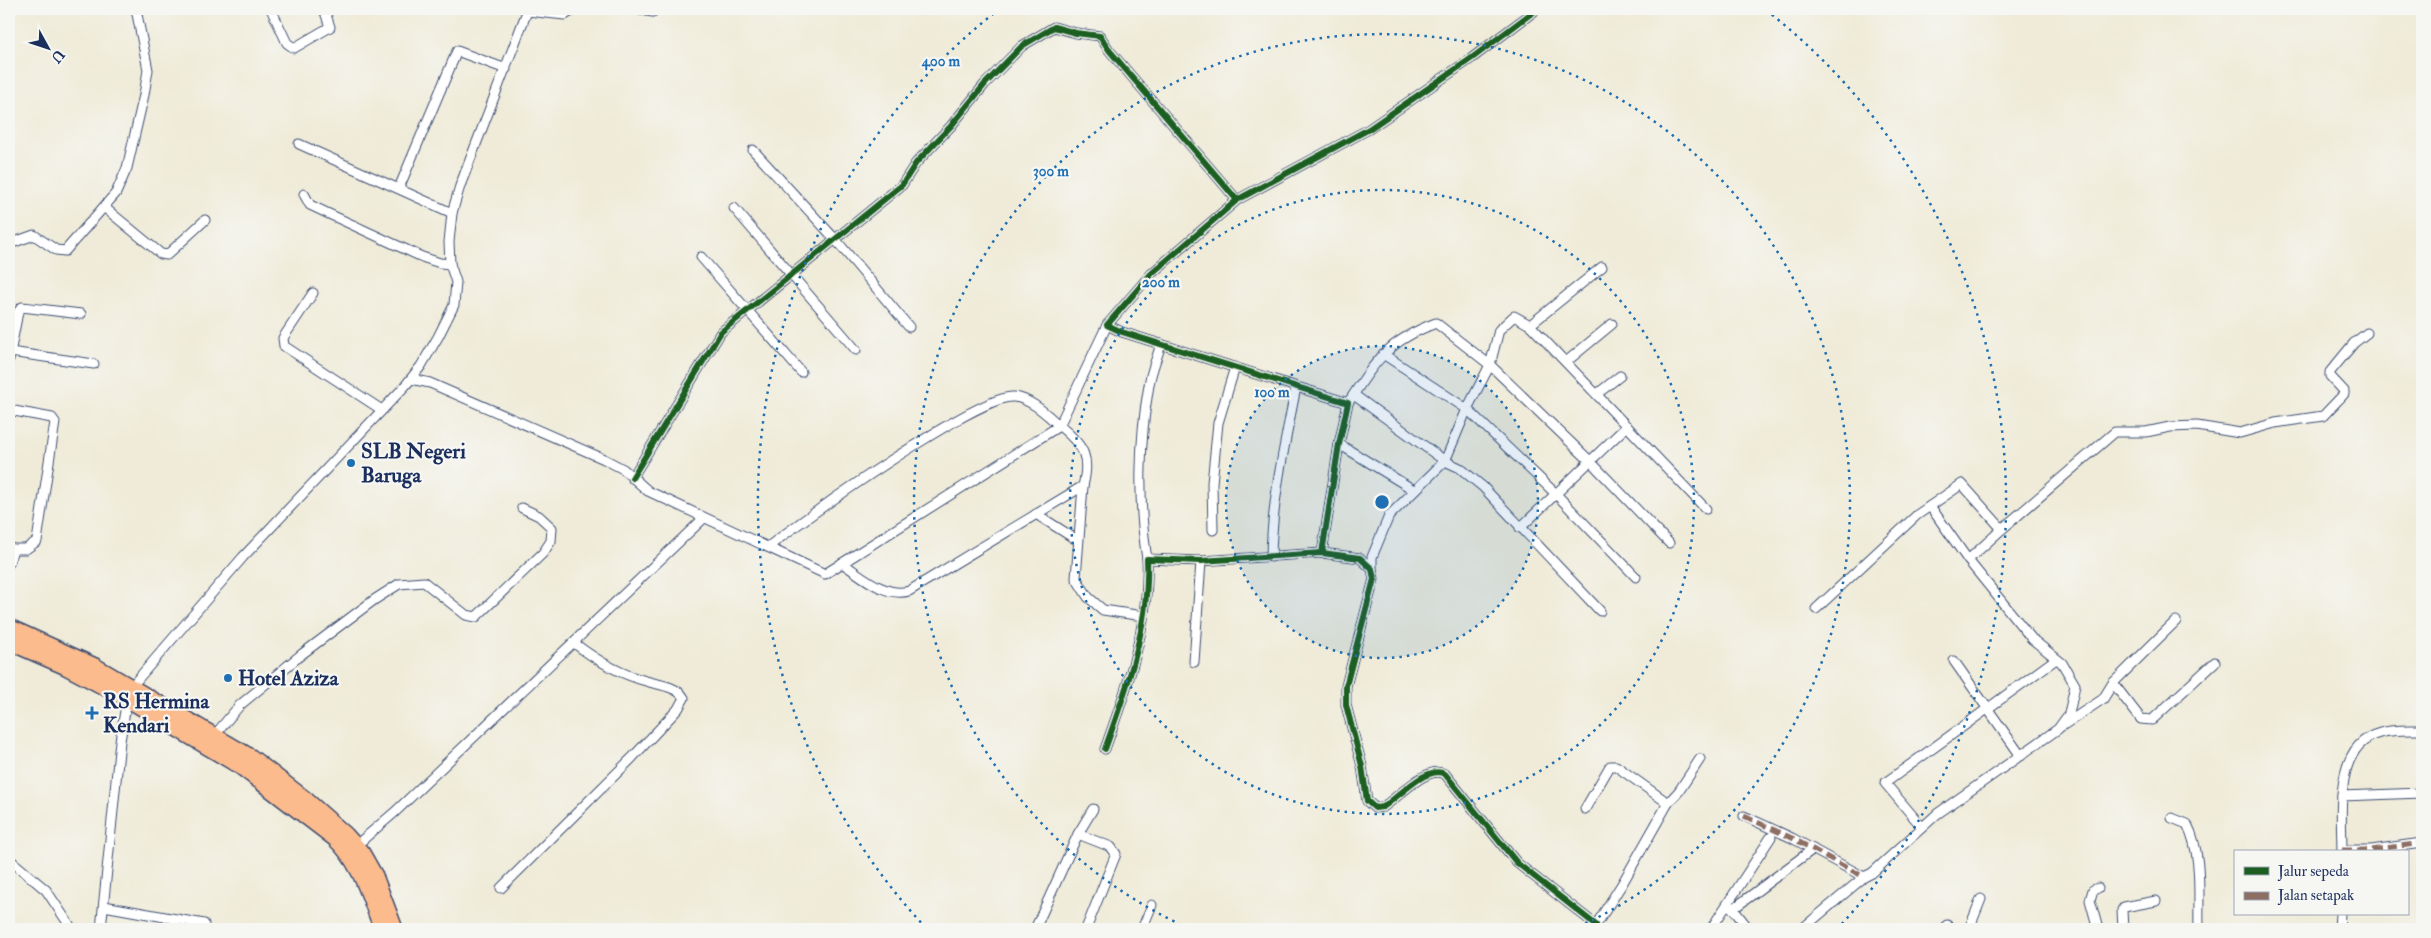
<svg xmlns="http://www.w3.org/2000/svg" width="2431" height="938" viewBox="0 0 2431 938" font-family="'IM FELL Double Pica',serif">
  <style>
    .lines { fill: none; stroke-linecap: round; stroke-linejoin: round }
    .minor-casing { stroke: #3b4b70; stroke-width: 11 }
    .trunk-casing { stroke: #3b4b70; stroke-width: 18 }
    .minor { stroke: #fff; stroke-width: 9 }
    .trunk { stroke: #fbbb8d; stroke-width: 15 }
    .quiet { stroke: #8d6e63; stroke-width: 5; stroke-dasharray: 10 5; stroke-linecap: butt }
    .cycleway-casing { stroke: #f6f6f2; stroke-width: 9 }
    .cycleway { stroke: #1b5e20; stroke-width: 6 }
    .ring { fill: none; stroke: #1f6fb2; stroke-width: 2.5; stroke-dasharray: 2.5 5 }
    .poi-dot { fill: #1f6fb2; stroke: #f6f6f2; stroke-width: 2 }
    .labels { text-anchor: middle; stroke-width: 4.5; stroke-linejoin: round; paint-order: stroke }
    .poi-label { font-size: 21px; font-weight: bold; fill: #1b2f5e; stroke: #f6f6f2; text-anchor: start }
    .centre { fill: #1f6fb2; stroke: #f6f6f2; stroke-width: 2.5 }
    .ring-label { font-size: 15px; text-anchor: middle; font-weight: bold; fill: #1f6fb2; stroke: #f6f6f2; stroke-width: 4.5; stroke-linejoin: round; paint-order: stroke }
  </style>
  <rect width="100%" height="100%" fill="#f6f6f2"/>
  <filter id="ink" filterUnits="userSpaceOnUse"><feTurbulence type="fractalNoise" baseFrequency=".02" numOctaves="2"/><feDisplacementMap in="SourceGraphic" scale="10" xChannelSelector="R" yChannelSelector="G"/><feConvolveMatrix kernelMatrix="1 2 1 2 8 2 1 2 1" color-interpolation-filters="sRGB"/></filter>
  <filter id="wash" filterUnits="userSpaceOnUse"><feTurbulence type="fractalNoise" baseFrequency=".0096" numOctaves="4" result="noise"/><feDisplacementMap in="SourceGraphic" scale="20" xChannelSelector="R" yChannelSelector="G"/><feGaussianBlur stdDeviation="1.12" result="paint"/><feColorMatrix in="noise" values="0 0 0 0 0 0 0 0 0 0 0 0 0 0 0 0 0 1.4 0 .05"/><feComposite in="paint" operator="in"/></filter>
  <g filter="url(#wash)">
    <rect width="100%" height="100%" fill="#efebd8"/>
  </g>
  <g filter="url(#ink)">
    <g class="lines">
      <defs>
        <g id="minor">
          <polyline points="271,9 287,43 294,48 330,27 324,9"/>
          <polyline points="635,9 653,12 655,9"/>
          <polyline points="527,11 565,15 575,9"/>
          <polyline points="299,144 452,213"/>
          <polyline points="753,150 835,239 909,327"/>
          <polyline points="399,188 457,51 506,69"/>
          <polyline points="304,194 310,205 329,214 422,257 440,263 450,264"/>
          <polyline points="105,208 161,254 167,255 205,220"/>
          <polyline points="734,208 856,350"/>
          <polyline points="9,244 34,235 56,250 65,251 116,193 127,168 144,95 148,70 136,9"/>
          <polyline points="701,257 801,372"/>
          <polyline points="313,293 283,338 284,346 382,410"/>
          <polyline points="1530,325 1602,267"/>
          <polyline points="10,352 94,364"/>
          <polyline points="1383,354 1467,409 1556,494 1636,577"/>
          <polyline points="9,359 18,312 22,307 81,314"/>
          <polyline points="1566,362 1612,324"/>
          <polyline points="411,379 430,383 604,459 623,469 648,491 825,574 1059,426 1107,325"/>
          <polyline points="1597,394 1620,376"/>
          <polyline points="1354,395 1445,461 1460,468 1483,487 1600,611"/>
          <path d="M1348 403C1375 362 1387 341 1436 323L1490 365 1590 461 1669 543"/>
          <polyline points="9,410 52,418 55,422 37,541 26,549 13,549"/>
          <polyline points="1339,444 1414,490"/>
          <polyline points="632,478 721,332 902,185 916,163 951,126 985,84 1022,46 1054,27 1076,33 1100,36 1109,50 1237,200"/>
          <polyline points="1083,486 1076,578 1088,597 1103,610 1143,616"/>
          <polyline points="1036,514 1077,540"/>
          <polyline points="1520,528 1627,426"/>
          <polyline points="1213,530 1212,483 1218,423 1235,367"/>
          <path d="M768 547C802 520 980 393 1014 397 1032 399 1048 416 1061 427 1085 447 1090 458 1083 486L909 591C885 598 861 575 842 563"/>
          <polyline points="1322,553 1339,444 1348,403 1122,332 1107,325 1151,274 1237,200 1369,129 1472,58 1537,9"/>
          <path d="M1271 557C1272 499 1285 444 1296 387"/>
          <path d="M1147 559C1138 503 1139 441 1149 385 1151 371 1157 358 1161 344"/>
          <polyline points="1968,560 2002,529"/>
          <polyline points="9,563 13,549 9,548"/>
          <polyline points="1372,569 1372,557 1389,516 1445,461 1467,409 1490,365 1499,330 1514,316 1530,325 1706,509"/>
          <polyline points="1816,609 1917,515 1962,484 2002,529 2115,432 2146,432 2170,427 2197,426 2240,433 2275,423 2323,416 2344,394 2344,391 2330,376 2330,372 2354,343 2367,333"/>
          <polyline points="1954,661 2021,756"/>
          <polyline points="1194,662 1201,561"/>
          <polyline points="2113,683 2141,719 2152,720 2215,662"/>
          <polyline points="131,687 243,557 405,386 421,366 438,337 454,305 456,282 450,264 449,242 452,213 460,186 528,9"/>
          <polyline points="2062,726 2103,699 2113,683 2176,621"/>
          <polyline points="214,736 240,705 302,654 374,600 399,584 424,582 466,615 476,617 543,553 551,541 552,528 539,516 522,508"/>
          <path d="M1105 749C1127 688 1150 624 1147 559L1201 561 1322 553 1360 558 1372 569 1374 579 1346 686V705L1362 766 1367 801 1375 808 1383 807C1398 798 1427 764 1445 774L1517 863 1596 925 1593 929"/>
          <polyline points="2342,796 2422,793"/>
          <polyline points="1585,809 1610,766 1616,766 1668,803"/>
          <polyline points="1744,816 1792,838 1864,877"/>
          <path d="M2172 818 2187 824C2203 855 2198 895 2199 929"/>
          <polyline points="1922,827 1885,783 2056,659"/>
          <polyline points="1078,834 1093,809"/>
          <polyline points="353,848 395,812 704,518"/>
          <polyline points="2342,850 2371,850 2422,843"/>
          <path d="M2342 852C2342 815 2333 745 2380 733 2393 729 2409 730 2422 730"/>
          <polyline points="9,859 46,890 72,929"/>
          <path d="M501 888 632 758 678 709 684 698C677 686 658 685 646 681 619 674 596 660 574 643"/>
          <polyline points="2098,888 2093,890 2090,900 2098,929"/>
          <polyline points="1730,905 1749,929"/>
          <polyline points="104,906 204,924"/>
          <polyline points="1733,909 1813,849"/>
          <polyline points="1596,925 1622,884 1668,803 1679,791 1700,759"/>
          <polyline points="1947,925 1949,929"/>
          <polyline points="101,929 120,741 127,699"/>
          <polyline points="1035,929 1078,834 1111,847 1116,854 1086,929"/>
          <polyline points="1142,929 1152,905"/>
          <polyline points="1711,929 1771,837"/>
          <polyline points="1802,929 1864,877 1872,873 1937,814 2058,729 2069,714 2075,685 2062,663 2032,639 1968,560 1930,506"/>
          <polyline points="1969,929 1981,899"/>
          <polyline points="2123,929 2122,910 2124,907 2156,901"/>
          <polyline points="2339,929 2340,914"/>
        </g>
        <g id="trunk">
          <polyline points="9,627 95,666 251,757 304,798 346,835 362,853 375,876 395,929"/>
          <path d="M9 642 66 667 127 699 241 767 334 838C361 863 369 896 382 929"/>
        </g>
      </defs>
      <use href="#minor" class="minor-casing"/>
      <use href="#trunk" class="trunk-casing"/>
      <use href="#minor" class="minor"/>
      <use href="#trunk" class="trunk"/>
      <g class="quiet">
        <polyline points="1744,816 1792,838 1864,877"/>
        <polyline points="2342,850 2371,850 2422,843"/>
      </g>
      <defs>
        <g id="cycleway">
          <polyline points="632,478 721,332 902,185 916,163 951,126 985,84 1022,46 1054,27 1076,33 1100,36 1109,50 1237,200"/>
          <polyline points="1322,553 1339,444 1348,403 1122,332 1107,325 1151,274 1237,200 1369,129 1472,58 1537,9"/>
          <path d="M1105 749C1127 688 1150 624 1147 559L1201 561 1322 553 1360 558 1372 569 1374 579 1346 686V705L1362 766 1367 801 1375 808 1383 807C1398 798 1427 764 1445 774L1517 863 1596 925 1593 929"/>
        </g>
      </defs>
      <use href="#cycleway" class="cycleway-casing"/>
      <use href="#cycleway" class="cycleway"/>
    </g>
  </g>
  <circle cx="1382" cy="502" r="156" fill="#1f6fb2" fill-opacity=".12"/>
  <g class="ring">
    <circle cx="1382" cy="502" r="156"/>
    <circle cx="1382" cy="502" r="312"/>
    <path d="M1188 928A468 468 0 1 1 1576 928"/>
    <path d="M926 928A624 624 0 0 1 998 10M1766 10A624 624 0 0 1 1838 928"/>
  </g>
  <g class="poi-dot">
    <circle cx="351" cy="463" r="5"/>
    <circle cx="228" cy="678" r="5"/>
    <path d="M89.5 705.5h5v5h5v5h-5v5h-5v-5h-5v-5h5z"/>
  </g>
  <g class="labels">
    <g class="poi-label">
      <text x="361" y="458">SLB Negeri<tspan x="361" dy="24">Baruga</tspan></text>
      <text x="238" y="685">Hotel Aziza</text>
      <text x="103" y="708">RS Hermina<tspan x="103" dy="24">Kendari</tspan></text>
    </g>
  </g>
  <circle cx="1382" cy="502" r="8" class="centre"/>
  <g class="ring-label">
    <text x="941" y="66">400 m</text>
    <text x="1051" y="176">300 m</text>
    <text x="1161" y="287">200 m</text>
    <text x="1272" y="397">100 m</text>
  </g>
  <rect width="2431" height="938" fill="none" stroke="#f6f6f2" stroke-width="30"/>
  <rect x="2234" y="850" width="175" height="65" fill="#f6f6f2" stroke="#9ea6b7"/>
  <rect x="2244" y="867" width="25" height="8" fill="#1b5e20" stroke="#9ea6b7"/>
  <text x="2278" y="876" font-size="15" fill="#1b2f5e">Jalur sepeda</text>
  <rect x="2244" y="892" width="25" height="8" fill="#8d6e63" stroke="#9ea6b7"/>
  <text x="2278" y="900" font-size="15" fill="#1b2f5e">Jalan setapak</text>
  <g transform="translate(48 48) rotate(130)" stroke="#f6f6f2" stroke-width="4" paint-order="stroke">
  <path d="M0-4L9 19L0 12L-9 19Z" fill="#1b2f5e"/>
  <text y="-8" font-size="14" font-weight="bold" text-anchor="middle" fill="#1b2f5e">U</text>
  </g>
</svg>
